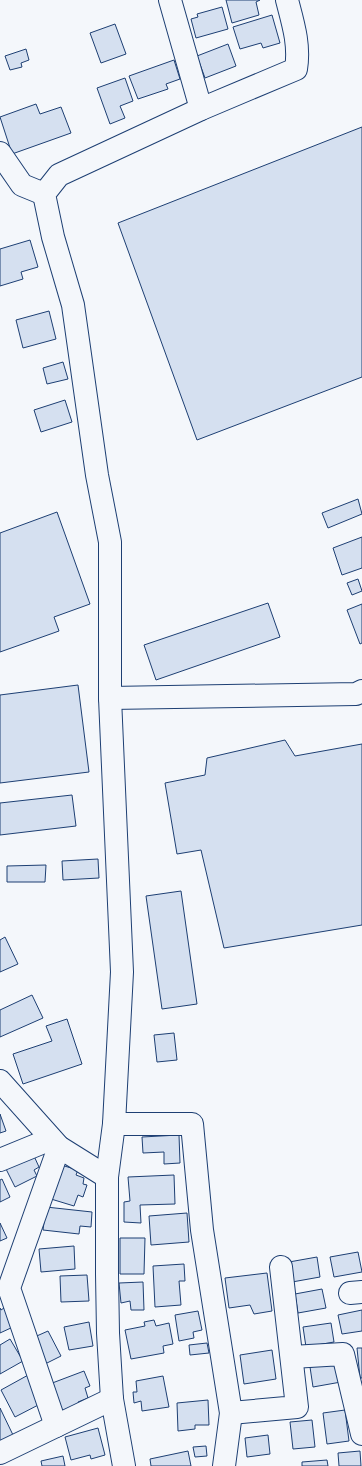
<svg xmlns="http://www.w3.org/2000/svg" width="362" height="1466" viewBox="0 0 362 1466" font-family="Cabin,sans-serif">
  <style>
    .building { fill: #d5e0f0; stroke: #1d3f73 }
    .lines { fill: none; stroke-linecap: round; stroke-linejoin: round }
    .minor-casing { stroke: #1d3f73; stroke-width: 24 }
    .minor { stroke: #f4f7fb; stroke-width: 22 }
  </style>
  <rect width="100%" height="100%" fill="#f4f7fb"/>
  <g class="building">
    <polygon points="226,0 260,0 256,2 259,15 232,23"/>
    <polygon points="222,7 228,29 196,38 191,19 198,17 197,14"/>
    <polygon points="272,15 280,43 263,48 261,43 240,49 233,27"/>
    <polygon points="115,24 126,54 101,63 90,33"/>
    <polygon points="228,44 236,66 205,78 197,56"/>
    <polygon points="26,49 29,60 21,63 22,67 10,70 5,56"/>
    <polygon points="174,60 180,79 166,84 168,89 138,99 129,76"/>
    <polygon points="125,78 133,101 120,106 125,118 110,124 97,88"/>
    <polygon points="36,104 40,114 61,107 71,133 12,154 0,117"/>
    <polygon points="362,127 362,377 197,440 118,223"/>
    <polygon points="30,240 38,267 21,272 23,279 0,286 0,249"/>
    <polygon points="49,311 56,339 23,348 16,320"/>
    <polygon points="63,362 68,379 47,384 43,368"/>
    <polygon points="65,400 72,422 41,432 34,410"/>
    <polygon points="358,499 362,514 328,528 322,513"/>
    <polygon points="57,512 90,604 54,617 59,631 0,652 0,533"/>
    <polygon points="362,537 362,568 342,575 333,548"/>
    <polygon points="358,579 362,591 352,595 347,583"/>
    <polygon points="268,603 280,637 156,680 144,645"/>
    <polygon points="362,604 362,643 360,644 347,610"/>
    <polygon points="78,685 89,772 0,783 0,695"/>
    <polygon points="285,740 295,756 362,744 362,925 224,948 201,850 177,854 165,783 205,775 207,758"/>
    <polygon points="72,795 76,826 0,835 0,803"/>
    <polygon points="98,859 99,878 63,880 62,861"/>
    <polygon points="46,865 45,882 7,882 7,866"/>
    <polygon points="181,891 197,1004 162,1009 146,896"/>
    <polygon points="5,937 18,964 0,972 0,940"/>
    <polygon points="32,995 43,1018 0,1037 0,1010"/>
    <polygon points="67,1019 82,1064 23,1084 13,1054 52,1041 46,1026"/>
    <polygon points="174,1033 177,1060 157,1062 154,1035"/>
    <polygon points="0,1114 6,1131 0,1133"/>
    <polygon points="179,1135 180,1163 164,1164 164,1152 143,1153 142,1137"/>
    <polygon points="34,1156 39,1167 34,1170 37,1176 15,1187 6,1169"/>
    <polygon points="61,1165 78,1170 76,1175 84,1178 83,1184 87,1185 83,1197 78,1195 74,1206 51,1199"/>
    <polygon points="174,1175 175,1204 140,1205 141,1223 124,1222 124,1202 130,1201 128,1177"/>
    <polygon points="2,1179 10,1197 0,1202 0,1180"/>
    <polygon points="46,1207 92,1212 91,1227 80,1226 79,1234 43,1230"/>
    <polygon points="187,1213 189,1242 151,1245 149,1216"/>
    <polygon points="0,1223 7,1238 0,1241"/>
    <polygon points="120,1238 145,1238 144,1274 120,1274"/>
    <polygon points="74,1246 75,1269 41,1272 39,1249"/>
    <polygon points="358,1252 362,1272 334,1277 330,1257"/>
    <polygon points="317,1257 320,1277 292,1282 289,1262"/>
    <polygon points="184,1264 185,1281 179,1281 181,1305 155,1307 153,1266"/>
    <polygon points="267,1273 272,1311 254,1314 250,1305 229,1308 225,1278"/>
    <polygon points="87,1275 89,1301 61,1302 60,1276"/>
    <polygon points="143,1282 144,1310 131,1310 130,1301 121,1303 119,1283"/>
    <polygon points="322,1289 326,1308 298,1313 295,1294"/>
    <polygon points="0,1308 1,1310 4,1308 13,1327 0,1333"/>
    <polygon points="362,1310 362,1331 342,1334 338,1315"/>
    <polygon points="198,1311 202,1330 193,1332 194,1338 179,1341 175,1315"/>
    <polygon points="154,1320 156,1326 169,1323 173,1344 163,1346 164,1353 131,1359 125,1330 145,1326 144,1322"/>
    <polygon points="89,1322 93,1346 69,1350 64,1327"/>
    <polygon points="331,1323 334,1342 306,1347 303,1327"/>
    <polygon points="48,1331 61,1356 43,1365 30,1339"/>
    <polygon points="10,1339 23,1361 0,1374 0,1345"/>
    <polygon points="207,1343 209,1353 190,1355 189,1345"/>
    <polygon points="357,1348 362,1348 362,1378 360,1378"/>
    <polygon points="272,1350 276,1379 244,1384 240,1355"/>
    <polygon points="338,1363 341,1382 313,1387 310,1367"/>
    <polygon points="84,1371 90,1386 85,1388 88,1398 78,1402 80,1407 59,1415 47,1385"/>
    <polygon points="30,1374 44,1402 15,1417 1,1390"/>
    <polygon points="163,1376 169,1407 142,1411 141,1401 134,1403 133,1392 137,1392 136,1381"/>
    <polygon points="208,1400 209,1425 195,1425 195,1429 178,1431 177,1403"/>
    <polygon points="0,1408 13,1435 0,1442"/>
    <polygon points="345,1410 349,1441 327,1444 323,1413"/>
    <polygon points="312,1420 315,1447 293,1449 290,1422"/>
    <polygon points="98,1428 105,1455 91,1459 90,1455 71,1460 65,1437"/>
    <polygon points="268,1435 270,1454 247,1457 245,1438"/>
    <polygon points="206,1446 207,1456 195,1457 193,1447"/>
    <polygon points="188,1451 191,1466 151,1466 150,1459"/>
    <polygon points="360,1451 361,1466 339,1466 338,1453"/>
    <polygon points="63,1456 65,1466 42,1466 41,1461"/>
    <polygon points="327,1460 328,1466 302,1466 302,1462"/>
  </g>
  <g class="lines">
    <defs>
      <g id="minor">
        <polyline points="170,0 201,109"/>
        <polyline points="0,153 22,185 44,194"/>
        <polyline points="110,698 356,694 362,691"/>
        <polyline points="0,1081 59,1147 107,1177"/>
        <polyline points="114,1124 192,1124 202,1230 231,1413 224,1466"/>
        <polyline points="0,1160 51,1139"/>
        <polyline points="350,1293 362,1292"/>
        <polyline points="292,1357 343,1354 362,1434"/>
        <polyline points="231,1413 297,1407 281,1267"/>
        <polyline points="56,1426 9,1288 59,1147"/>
        <polyline points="0,1453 112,1399"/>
        <path d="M124 1466 112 1399 108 1333 107 1274V1177L114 1124 122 972 110 698V542L97 475 73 305 53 237 44 194 59 175 201 109 296 69C300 45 293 23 287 0"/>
      </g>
    </defs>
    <use href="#minor" class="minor-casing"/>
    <use href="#minor" class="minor"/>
  </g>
</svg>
